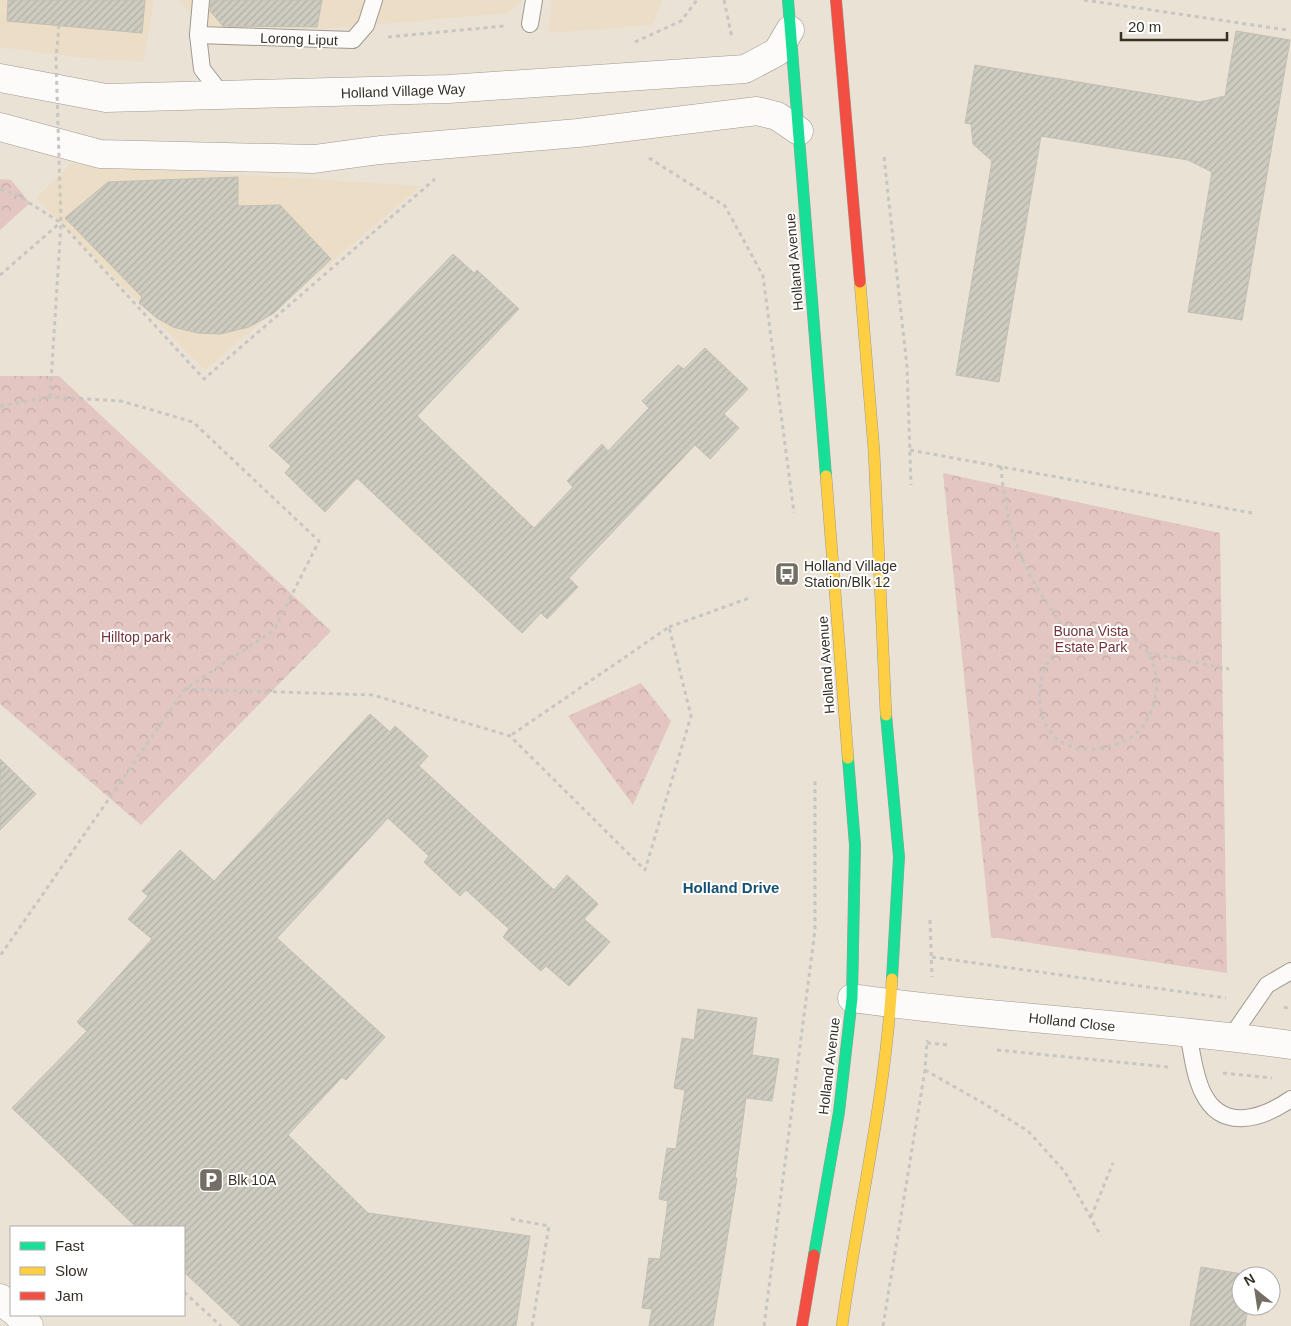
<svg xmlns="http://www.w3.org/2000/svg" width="1291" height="1326" viewBox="0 0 1291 1326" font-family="Helvetica,sans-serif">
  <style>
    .built { fill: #ebddc6 }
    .forest { fill: url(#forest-crowns) }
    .building { fill: url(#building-hatch); stroke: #c1beb3 }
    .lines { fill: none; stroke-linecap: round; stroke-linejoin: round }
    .lane-casing { stroke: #9f998f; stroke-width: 18 }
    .street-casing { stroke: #9f998f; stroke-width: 29 }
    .fast-casing { stroke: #9f998f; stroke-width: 12 }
    .slow-casing { stroke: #9f998f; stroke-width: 12 }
    .jam-casing { stroke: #9f998f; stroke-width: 12 }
    .path { stroke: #c8c6c1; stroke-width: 3; stroke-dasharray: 4 4; stroke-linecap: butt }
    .lane { stroke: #fcfbf9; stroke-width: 16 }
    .street { stroke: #fcfbf9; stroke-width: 28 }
    .fast { stroke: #16e098; stroke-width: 11 }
    .slow { stroke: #ffcf43; stroke-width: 11 }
    .jam { stroke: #f24e42; stroke-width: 11 }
    .path-bridge { stroke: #c8c6c1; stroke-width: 3; stroke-dasharray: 4 4; stroke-linecap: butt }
    .labels { text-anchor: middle; stroke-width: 4; stroke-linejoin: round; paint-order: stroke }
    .street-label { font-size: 14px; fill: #363027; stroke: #fff }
    .poi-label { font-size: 14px; fill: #363027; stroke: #fff; text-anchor: start }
    .park-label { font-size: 14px; fill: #753439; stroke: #fff }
    .neighbourhood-label { font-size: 15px; font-weight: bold; fill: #165171; stroke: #fff }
  </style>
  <defs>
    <pattern id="forest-crowns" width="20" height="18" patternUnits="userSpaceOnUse" patternTransform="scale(1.25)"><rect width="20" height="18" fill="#e3c6c1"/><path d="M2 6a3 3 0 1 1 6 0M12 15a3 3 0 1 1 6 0" fill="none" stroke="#c3aaa6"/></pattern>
    <pattern id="building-hatch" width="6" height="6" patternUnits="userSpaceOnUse" patternTransform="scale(1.25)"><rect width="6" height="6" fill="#cecbc0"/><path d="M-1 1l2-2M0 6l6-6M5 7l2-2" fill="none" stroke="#b2afa5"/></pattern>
  </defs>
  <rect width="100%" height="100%" fill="#eae2d5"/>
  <g class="built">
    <polygon points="0,0 154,0 144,61 94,59 0,47"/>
    <polygon points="179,0 523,0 507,13 323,29 201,26"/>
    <polygon points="552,0 662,0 652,25 548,33"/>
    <polygon points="71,164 421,186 205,370 36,198"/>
  </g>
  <g class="forest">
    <polygon points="0,179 11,180 30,203 0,230"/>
    <polygon points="0,376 59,376 331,631 141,825 0,704"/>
    <polygon points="943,473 1220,533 1227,973 991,937"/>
    <polygon points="641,683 671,721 633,805 568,716"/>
  </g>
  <g class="building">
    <polygon points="8,0 145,0 142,33 7,21"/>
    <polygon points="211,0 322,0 317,27 223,26 210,11"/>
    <polygon points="1236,31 1290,40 1242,320 1188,312 1212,172 1188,160 1041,136 999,382 956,375 992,161 973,144 971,124 965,123 975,65 1200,102 1225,96"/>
    <polygon points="238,177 238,206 280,205 331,259 274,313 249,327 220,334 198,333 173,327 157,318 139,303 142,297 65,218 108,182"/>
    <polygon points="453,254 474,273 477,270 519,309 417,416 534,528 573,487 567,481 602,444 608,451 649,408 642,401 678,365 684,369 705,348 748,389 724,414 739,428 710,459 695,445 569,578 578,587 547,619 541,613 522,633 357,478 325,512 285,473 291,466 269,446"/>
    <polygon points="370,714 390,732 395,726 428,756 419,766 554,890 567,875 598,904 584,919 610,942 569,986 546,966 541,971 503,937 509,929 466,890 460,896 424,862 429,856 388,818 277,938 385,1037 346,1080 342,1077 288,1135 368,1213 530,1236 516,1326 241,1326 184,1272 184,1227 136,1227 12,1108 87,1031 77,1022 152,939 128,919 148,896 142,891 180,850 214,881"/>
    <polygon points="0,759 36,794 0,830"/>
    <polygon points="698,1009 757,1018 752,1055 779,1059 772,1101 746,1098 735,1178 737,1178 713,1326 649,1326 652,1309 642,1308 649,1258 660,1259 668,1201 659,1199 667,1148 676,1149 685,1090 674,1088 682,1038 694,1040"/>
    <polygon points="1201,1267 1254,1276 1241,1276 1241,1306 1248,1306 1245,1326 1190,1326"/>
  </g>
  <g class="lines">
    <defs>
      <g id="lane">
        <polyline points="201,0 198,35 202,69 223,96"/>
        <polyline points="530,24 534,0"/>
        <polyline points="198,35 353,40 366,25 374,0"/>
        <path d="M1188 1033C1192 1052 1194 1075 1203 1093 1222 1132 1262 1119 1291 1099"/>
        <polyline points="1231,1037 1267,985 1291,971"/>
      </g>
      <g id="street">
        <polyline points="0,78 106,98 448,89 745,69 777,52 790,30"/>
        <polyline points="0,127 100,154 314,159 380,150 578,133 757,111 777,116 799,131"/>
        <path d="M852 998C998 1019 1145 1024 1291 1045"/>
        <polyline points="0,1298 11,1309"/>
        <polyline points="18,1315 29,1326"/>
      </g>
      <g id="fast">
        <polyline points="788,0 826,476"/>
        <polyline points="886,715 899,857 892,979"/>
        <polyline points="814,1255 839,1112 852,998 855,845 848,758"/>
      </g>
      <g id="slow">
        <polyline points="860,282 874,451 886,715"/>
        <polyline points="826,476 848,758"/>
        <path d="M842 1326C858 1210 886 1096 892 979"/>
      </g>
      <g id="jam">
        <polyline points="836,0 860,282"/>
        <polyline points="802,1326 814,1255"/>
      </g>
    </defs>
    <use href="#lane" class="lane-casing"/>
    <use href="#street" class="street-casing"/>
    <use href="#fast" class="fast-casing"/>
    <use href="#slow" class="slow-casing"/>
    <use href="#jam" class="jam-casing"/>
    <g class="path">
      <polyline points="724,0 732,38"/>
      <polyline points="1084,0 1287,30"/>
      <polyline points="388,37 504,26"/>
      <polyline points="635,42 681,21 697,0"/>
      <polyline points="884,157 907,367 911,485"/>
      <polyline points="649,158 725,206 763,276 794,513"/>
      <polyline points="0,189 17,195 61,223 204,379 435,179"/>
      <polyline points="0,275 60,223"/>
      <polyline points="50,397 61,223"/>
      <polyline points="0,406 50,397 121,401 193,422 319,541 274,630 185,689 0,956"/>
      <polyline points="910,450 1252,513"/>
      <path d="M1001 466C1004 508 1013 547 1035 584 1045 602 1058 618 1068 636"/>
      <polyline points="669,627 752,597"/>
      <path d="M1095 632C1108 632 1125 631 1135 639 1167 664 1162 716 1130 738 1122 744 1103 748 1094 749 1037 753 1025 688 1056 650 1059 646 1064 638 1069 636 1076 633 1087 633 1095 632Z"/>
      <polyline points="1148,653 1229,669"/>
      <polyline points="185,689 373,695 510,736 645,870 691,716 669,627 510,736"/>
      <polyline points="930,920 932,977"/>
      <polyline points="932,957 1226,998"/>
      <polyline points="1284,1007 1291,1009"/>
      <polyline points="927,1043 949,1045"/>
      <polyline points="997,1050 1168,1067"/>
      <polyline points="925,1070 983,1103 1028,1131 1065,1172 1101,1236"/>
      <polyline points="1223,1073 1272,1078"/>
      <polyline points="1091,1217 1113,1163"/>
      <polyline points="511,1219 549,1226 532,1326"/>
      <polyline points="184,1292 221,1326"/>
      <polyline points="764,1326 815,930 815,780"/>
      <polyline points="883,1326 925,1070 927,1040"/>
    </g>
    <use href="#lane" class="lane"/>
    <use href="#street" class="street"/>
    <use href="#fast" class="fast"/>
    <use href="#slow" class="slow"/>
    <use href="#jam" class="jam"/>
    <polyline class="path-bridge" points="59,25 56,59 61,223"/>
  </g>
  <defs>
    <symbol id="bus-square" viewBox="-11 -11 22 22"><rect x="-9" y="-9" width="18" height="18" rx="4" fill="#756e64" stroke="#fff"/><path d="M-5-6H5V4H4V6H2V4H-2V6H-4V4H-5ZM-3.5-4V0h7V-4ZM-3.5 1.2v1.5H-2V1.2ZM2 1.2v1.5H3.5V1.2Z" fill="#fff"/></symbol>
    <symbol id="parking-square" viewBox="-11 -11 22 22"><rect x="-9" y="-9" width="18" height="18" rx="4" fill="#756e64" stroke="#fff"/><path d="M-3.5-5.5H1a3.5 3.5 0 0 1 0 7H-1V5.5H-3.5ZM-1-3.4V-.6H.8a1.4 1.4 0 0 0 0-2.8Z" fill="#fff"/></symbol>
  </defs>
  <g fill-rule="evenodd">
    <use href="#bus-square" x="773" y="560" width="28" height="28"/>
    <use href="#parking-square" x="197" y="1166" width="28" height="28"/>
  </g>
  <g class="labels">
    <g class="street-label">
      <text transform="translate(299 39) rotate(2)" y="5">Lorong Liput</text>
      <text transform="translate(403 91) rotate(-2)" y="5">Holland Village Way</text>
      <text transform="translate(794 262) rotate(-95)" y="5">Holland Avenue</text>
      <text transform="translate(826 665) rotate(-94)" y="5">Holland Avenue</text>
      <text transform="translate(1072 1022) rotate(6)" y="5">Holland Close</text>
      <text transform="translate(829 1066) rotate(-83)" y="5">Holland Avenue</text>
    </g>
    <g class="poi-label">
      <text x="804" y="571">Holland Village<tspan x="804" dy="16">Station/Blk 12</tspan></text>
      <text x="228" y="1185">Blk 10A</text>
    </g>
    <g class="park-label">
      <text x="1091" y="636">Buona Vista<tspan x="1091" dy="16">Estate Park</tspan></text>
      <text x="136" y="642">Hilltop park</text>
    </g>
    <g class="neighbourhood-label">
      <text x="731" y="893">Holland Drive</text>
    </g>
  </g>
  <rect x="10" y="1226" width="175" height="90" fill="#ffffff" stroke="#afaca9"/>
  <rect x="20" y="1242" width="25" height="8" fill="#16e098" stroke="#afaca9"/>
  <text x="55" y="1251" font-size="15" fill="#363027">Fast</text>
  <rect x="20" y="1267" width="25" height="8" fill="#ffcf43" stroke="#afaca9"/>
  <text x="55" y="1276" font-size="15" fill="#363027">Slow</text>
  <rect x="20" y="1292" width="25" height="8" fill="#f24e42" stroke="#afaca9"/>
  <text x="55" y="1301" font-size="15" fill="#363027">Jam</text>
  <g transform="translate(1256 1291) rotate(330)"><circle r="24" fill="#ffffff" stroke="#afaca9"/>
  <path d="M0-4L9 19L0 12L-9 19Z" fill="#756e64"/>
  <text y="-8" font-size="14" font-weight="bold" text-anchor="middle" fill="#363027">N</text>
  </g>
  <path d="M1121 32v8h106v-8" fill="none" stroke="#363027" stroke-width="2.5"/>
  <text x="1128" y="32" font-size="15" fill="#363027" stroke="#ffffff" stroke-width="4" paint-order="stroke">20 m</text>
</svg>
